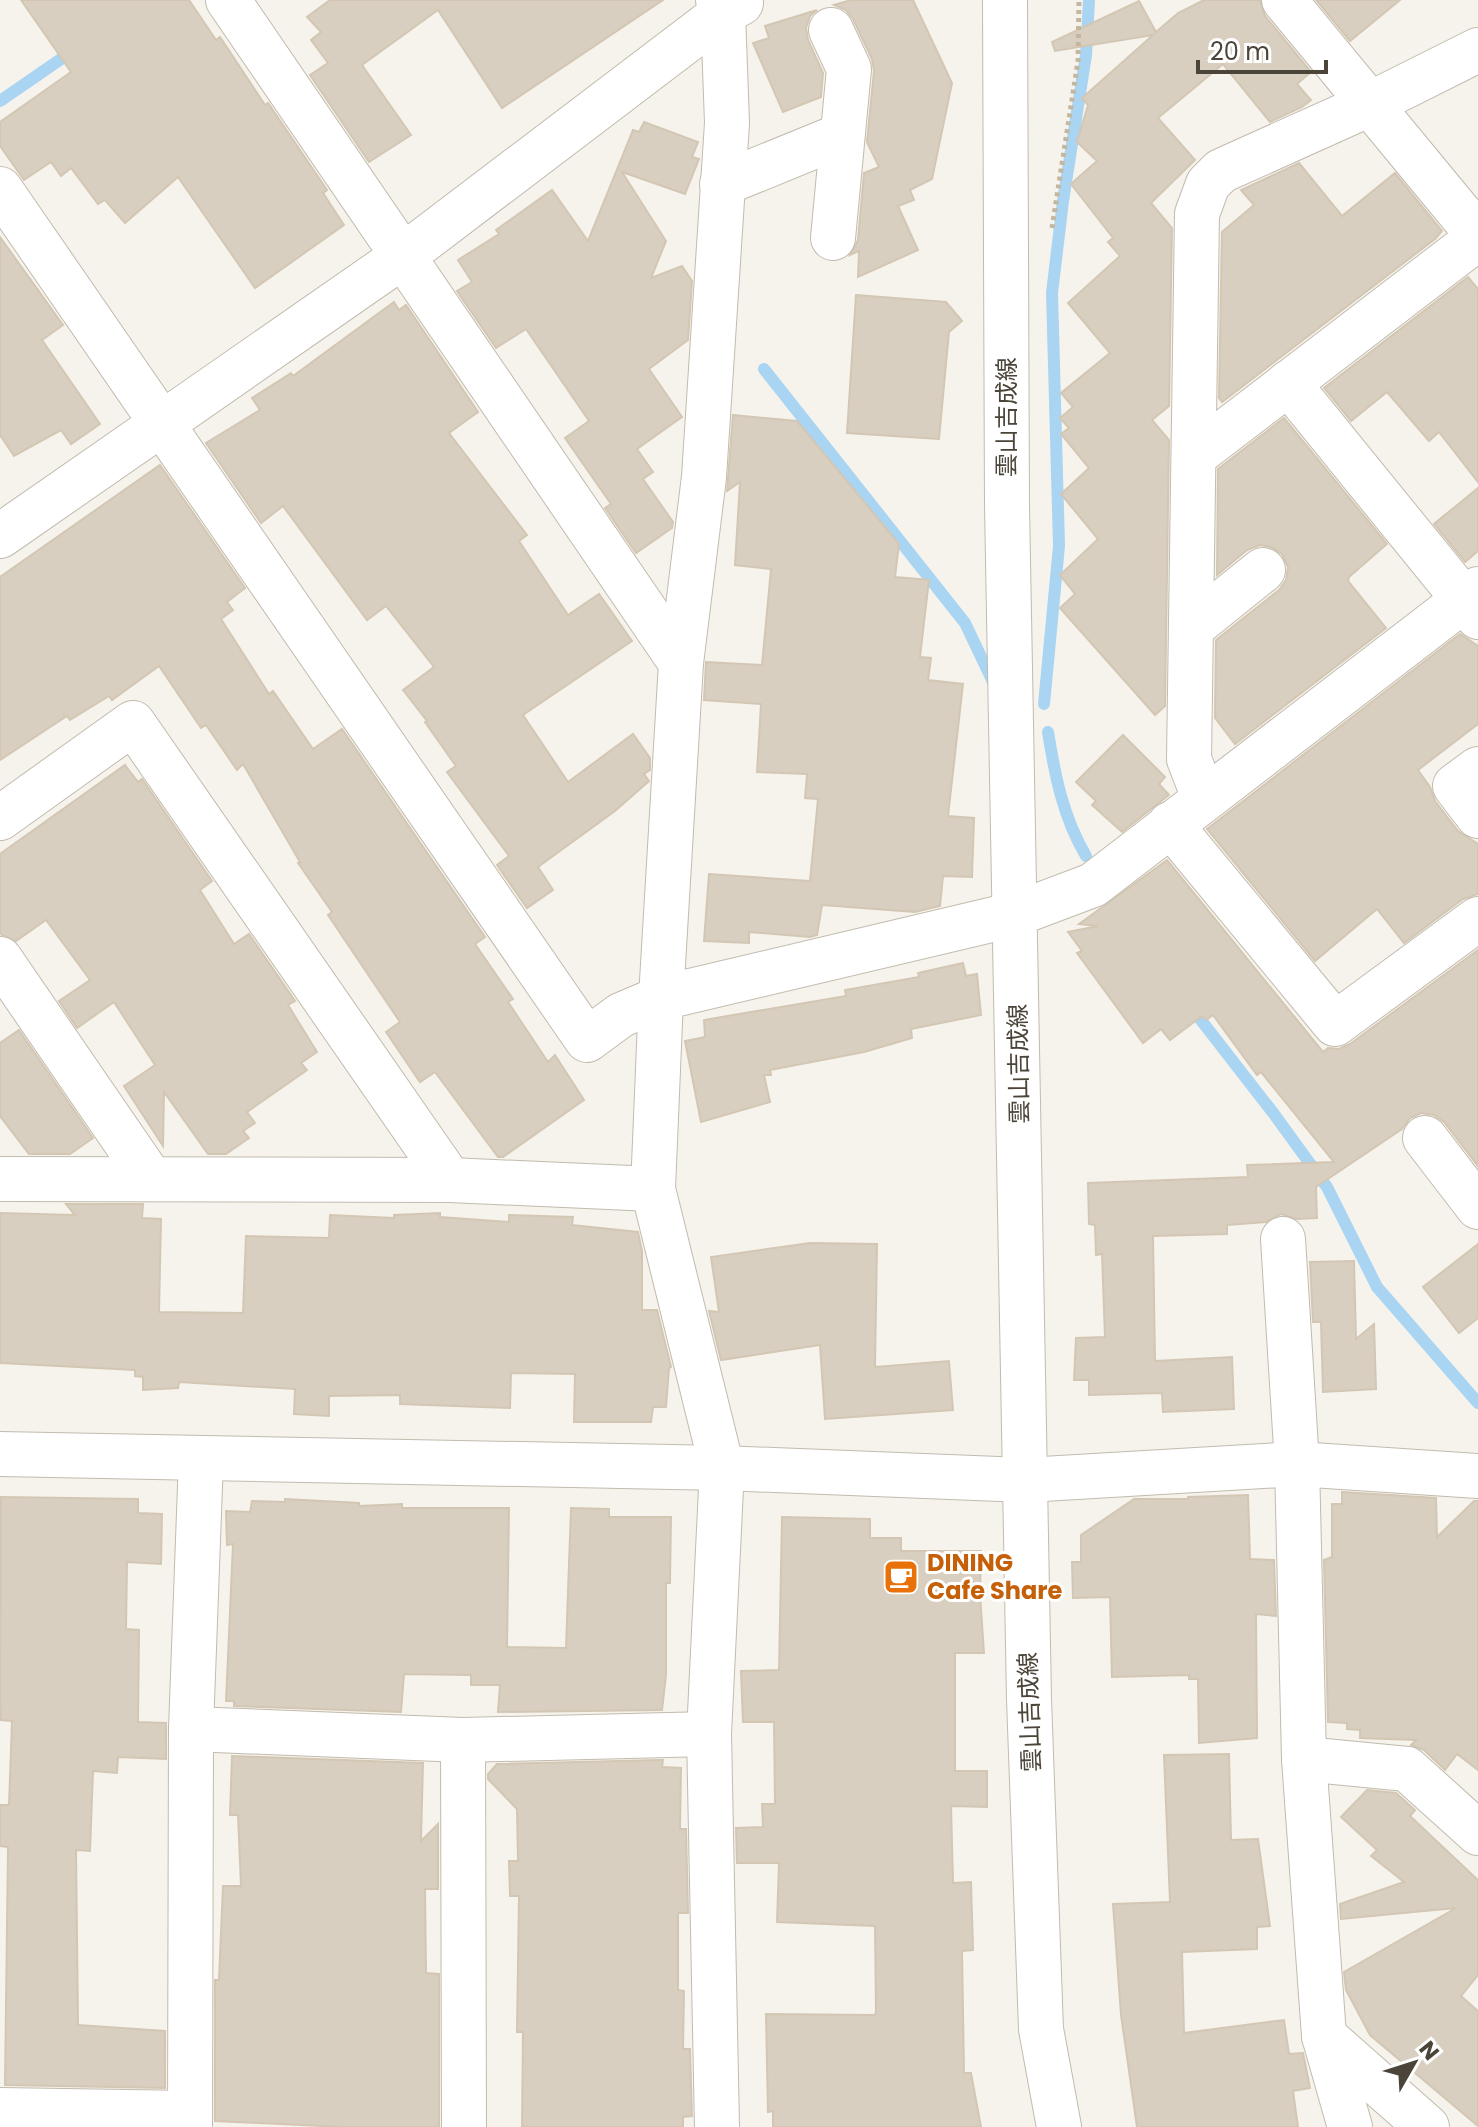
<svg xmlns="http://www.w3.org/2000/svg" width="1478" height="2127" viewBox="0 0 1478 2127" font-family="Poppins,'Noto Sans JP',sans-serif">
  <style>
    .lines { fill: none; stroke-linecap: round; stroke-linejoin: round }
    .stream { stroke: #a9d4f2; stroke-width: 12 }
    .building { fill: #d8cfc1; stroke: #d3c7b4; stroke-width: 2 }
    .minor-casing { stroke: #c2bbae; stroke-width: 46 }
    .path { stroke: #c4b79f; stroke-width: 5; stroke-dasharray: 4 4; stroke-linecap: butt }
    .minor { stroke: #fff; stroke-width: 44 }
    .labels { text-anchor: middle; stroke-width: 6; stroke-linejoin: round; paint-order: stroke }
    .street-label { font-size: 24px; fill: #4b4439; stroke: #fff }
    .food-label { font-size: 24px; font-weight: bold; fill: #c56008; stroke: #fff; text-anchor: start }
  </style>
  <rect width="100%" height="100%" fill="#f6f3ec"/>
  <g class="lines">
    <g class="stream">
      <polyline points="0,101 74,50"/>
      <polyline points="764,369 965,623 994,684"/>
      <polyline points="1044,704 1059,546 1052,293 1063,201 1086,55 1089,0"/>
      <path d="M1048 732C1055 776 1063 817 1086 856"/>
      <polyline points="1190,1006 1274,1114 1327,1187 1377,1287 1478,1403"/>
    </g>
  </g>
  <g class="building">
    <polygon points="21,0 189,0 216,40 220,37 265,105 268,103 327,190 323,193 344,225 255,288 178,177 125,223 105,200 98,204 71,168 61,176 51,162 24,180 0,146 0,122 71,72"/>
    <polygon points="330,0 663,0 502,108 438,10 362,65 411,135 369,162 310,75 328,63 311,40 321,32 307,17"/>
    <polygon points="851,0 913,0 952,83 932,179 910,190 914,200 898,206 918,250 858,277 859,251 850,255 858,240 864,173 879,167 867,142 874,71 872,59 853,19 846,10 834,5"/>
    <polygon points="1204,0 1260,0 1265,16 1311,72 1297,84 1311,100 1302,107 1270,122 1223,64 1158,118 1195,160 1151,203 1172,228 1169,406 1152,420 1169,440 1165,706 1155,715 1060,608 1075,594 1060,575 1098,539 1061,494 1089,468 1061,434 1069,428 1060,418 1073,407 1061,393 1110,353 1068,303 1120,256 1108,242 1113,238 1071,184 1097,161 1077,142 1088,105 1082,98 1153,35 1055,51 1052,42 1139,1 1156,32 1178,13"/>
    <polygon points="1316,0 1400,0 1350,41"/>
    <polygon points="817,10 810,16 806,28 808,40 823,73 821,97 783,112 753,43 769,38 765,26"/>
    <polygon points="644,122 698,142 692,157 699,159 685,194 622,172 666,241 651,278 682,266 692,281 688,340 649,369 682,417 637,449 653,472 643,479 673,522 672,528 636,553 605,508 611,504 565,438 589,421 526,329 496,348 457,291 472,282 458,260 499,234 496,230 552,190 588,241 633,130 639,132"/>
    <polygon points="1299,163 1342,216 1395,173 1442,231 1435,239 1222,402 1219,398 1222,232 1254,205 1241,190"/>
    <polygon points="0,237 63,325 42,340 100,424 71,444 61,430 14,456 0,435"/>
    <polygon points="1468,277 1478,289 1478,482 1439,432 1429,441 1387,392 1351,421 1324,388"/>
    <polygon points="856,295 946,302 962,321 949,332 939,439 847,433"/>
    <polygon points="394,302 399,310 406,305 478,412 449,433 527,535 519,541 568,615 599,594 632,641 523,715 568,782 633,734 650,758 650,770 644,774 649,781 615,811 538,867 553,890 527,908 497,865 509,856 447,772 456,766 425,722 427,721 403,690 434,667 386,606 367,620 283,506 261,523 206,443 260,410 252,398 291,373 293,376"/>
    <polygon points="733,415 797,421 899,544 895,577 929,580 920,657 931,658 928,680 963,684 948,816 974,818 972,877 943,876 940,906 915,912 822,905 817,935 810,937 749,932 749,943 704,941 709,874 810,881 818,799 805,798 807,774 757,772 761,704 704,700 706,662 762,665 771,569 735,565 740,482 727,491"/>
    <polygon points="1284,418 1387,544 1349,577 1348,581 1386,628 1235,744 1215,718 1216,640 1279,590 1286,580 1288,567 1282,554 1271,547 1260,545 1247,550 1217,575 1218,469"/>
    <polygon points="160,465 245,588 227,602 233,610 221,619 269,694 273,691 313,749 342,729 485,937 475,944 513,999 508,1002 548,1062 555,1055 584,1100 503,1157 498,1157 435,1072 420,1082 386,1032 400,1022 328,915 332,912 298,863 300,862 243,764 237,770 206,725 201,728 159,666 112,700 109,696 70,720 67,716 0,760 0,577"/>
    <polygon points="1478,488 1478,551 1465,562 1434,524"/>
    <polygon points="1460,634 1478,646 1478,724 1418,770 1430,787 1435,801 1458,831 1478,844 1478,894 1463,899 1404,943 1377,909 1315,961 1207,829"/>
    <polygon points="1123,735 1165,777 1159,784 1169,795 1122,832 1092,805 1096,801 1076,782"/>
    <polygon points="125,765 138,782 142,779 212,881 200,890 234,944 249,934 295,1001 288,1005 317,1052 301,1063 307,1070 247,1112 255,1123 243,1131 249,1138 226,1154 208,1154 164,1092 163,1146 124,1086 155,1065 114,1002 77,1028 59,1001 90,980 46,920 16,941 0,934 0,854"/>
    <polygon points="1167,860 1323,1052 1328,1048 1339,1049 1350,1044 1478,950 1478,1166 1444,1122 1434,1115 1421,1113 1410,1118 1402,1129 1316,1187 1317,1218 1297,1219 1281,1214 1266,1222 1227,1225 1227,1234 1153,1236 1155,1361 1232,1357 1234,1409 1163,1412 1162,1393 1089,1395 1089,1380 1074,1380 1076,1338 1105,1337 1102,1254 1096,1255 1095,1225 1089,1224 1088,1183 1248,1177 1247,1165 1334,1162 1261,1072 1257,1075 1213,1015 1206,1020 1202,1016 1170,1040 1161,1029 1143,1043 1077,953 1082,951 1068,932 1098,926 1079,924"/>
    <polygon points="963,963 966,976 977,974 981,1015 911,1029 912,1038 864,1052 770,1070 771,1075 764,1075 770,1102 701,1122 685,1041 705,1037 704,1020 846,996 845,990 919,977 918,973"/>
    <polygon points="19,1030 93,1138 70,1154 29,1154 0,1116 0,1043"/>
    <polygon points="66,1204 143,1204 142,1218 161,1219 159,1312 243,1313 246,1236 329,1238 330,1215 394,1218 394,1215 440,1213 440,1217 509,1222 509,1215 573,1217 572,1225 638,1232 642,1251 642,1310 657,1310 671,1367 669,1368 666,1407 653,1407 651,1422 574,1422 575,1374 511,1373 510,1408 400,1404 400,1395 329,1396 329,1416 294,1414 295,1389 179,1382 178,1388 143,1390 143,1377 135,1376 135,1370 0,1363 0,1213 75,1215"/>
    <polygon points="810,1243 877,1244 875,1367 949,1361 953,1410 825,1419 820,1345 721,1360 709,1311 719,1312 711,1257"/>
    <polygon points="1478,1244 1478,1318 1459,1333 1423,1287"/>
    <polygon points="1354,1261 1356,1339 1374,1324 1376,1389 1323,1392 1321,1322 1313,1322 1310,1262"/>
    <polygon points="1342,1492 1436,1498 1437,1537 1474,1501 1478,1501 1478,1770 1457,1754 1445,1770 1424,1750 1411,1745 1416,1740 1360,1738 1360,1730 1347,1729 1347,1723 1328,1722 1324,1560 1332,1557 1332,1504 1342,1504"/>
    <polygon points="1248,1495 1250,1559 1274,1560 1276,1616 1256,1614 1257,1738 1199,1743 1198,1679 1189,1679 1189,1675 1112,1677 1110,1597 1073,1598 1072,1562 1081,1562 1081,1535 1134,1499 1188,1499 1188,1497"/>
    <polygon points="1,1497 138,1499 138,1513 162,1514 161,1564 127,1562 126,1629 139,1630 138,1722 166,1723 166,1759 118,1757 117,1773 93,1771 90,1851 76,1850 78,2025 165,2031 165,2088 5,2085 8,1847 0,1846 0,1805 9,1805 12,1721 1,1720 0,1698"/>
    <polygon points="285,1499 359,1503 359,1506 402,1504 402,1508 509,1508 507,1647 566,1648 571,1508 609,1509 609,1517 671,1517 670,1583 666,1583 666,1675 662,1710 498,1712 500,1685 471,1685 471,1675 404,1674 401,1712 234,1706 234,1701 226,1701 233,1544 227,1545 226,1511 250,1512 252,1501 285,1502"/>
    <polygon points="782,1517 870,1519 870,1538 901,1538 901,1551 981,1551 980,1594 984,1653 955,1653 955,1771 987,1771 987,1807 951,1806 953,1883 971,1882 973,1950 962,1951 964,2073 971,2073 981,2127 773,2127 773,2111 768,2112 766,2014 875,2015 876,2011 875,1926 777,1922 779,1863 737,1863 736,1828 763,1827 762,1804 775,1804 774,1722 743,1722 741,1671 779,1670"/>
    <polygon points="1229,1754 1231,1840 1258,1839 1270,1926 1257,1927 1257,1949 1182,1952 1184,2033 1284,2020 1289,2054 1303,2053 1310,2088 1293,2091 1298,2127 1137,2127 1121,2015 1113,1904 1170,1902 1164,1755"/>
    <polygon points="232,1756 423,1763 421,1841 438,1824 438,1889 425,1889 426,1973 439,1974 439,2127 343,2127 215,2121 215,1980 219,1980 223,1886 241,1886 238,1815 230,1815"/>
    <polygon points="659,1760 663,1760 662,1767 681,1768 680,1829 686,1829 688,1913 678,1913 678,1990 684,1991 683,2049 690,2049 692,2116 683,2117 683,2127 522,2127 523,2032 517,2032 519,1896 510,1896 509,1861 518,1861 517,1809 488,1779 488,1774 497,1764"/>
    <polygon points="1367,1790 1396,1793 1415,1810 1410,1816 1478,1880 1478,1975 1461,1996 1478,2011 1478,2126 1370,2035 1346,1990 1344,1972 1456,1908 1341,1919 1340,1904 1404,1882 1371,1856 1377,1850 1341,1817"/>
  </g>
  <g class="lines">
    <defs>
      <g id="minor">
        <polyline points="228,0 681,663"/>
        <polyline points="1005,0 1007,506 1029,1699 1041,2029 1059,2127"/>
        <polyline points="1284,0 1478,235"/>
        <polyline points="831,30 849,69 833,238"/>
        <polyline points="722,184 842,135"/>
        <polyline points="0,189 587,1040 621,1015 661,998 1016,914 1093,885 1478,589"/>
        <polyline points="1288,383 1478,617"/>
        <polyline points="1195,455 1478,238"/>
        <polyline points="0,536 403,256 723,13 741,3"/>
        <polyline points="1192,627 1263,570"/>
        <polyline points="1478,769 1455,786 1478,816"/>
        <polyline points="1204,798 1189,759 1197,214 1208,184 1221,171 1370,104 1478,50"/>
        <polyline points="0,818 133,723 450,1180"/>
        <polyline points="1170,824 1335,1024 1478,919"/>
        <polyline points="0,959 151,1179"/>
        <polyline points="1425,1138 1478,1207"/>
        <polyline points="0,1179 450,1180 653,1189"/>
        <polyline points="1283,1239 1297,1464 1304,1759 1324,2036 1350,2127"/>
        <polyline points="0,1454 722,1468 1026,1480 1297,1464 1478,1476"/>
        <polyline points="191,1729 463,1740 709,1734"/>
        <polyline points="463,1740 464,2127"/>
        <polyline points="1304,1759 1407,1769 1478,1833"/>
        <polyline points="1324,2036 1427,2127"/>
        <polyline points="0,2110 190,2113"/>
        <polyline points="190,2127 191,1729 201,1459"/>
        <polyline points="717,2127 709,1734 722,1468 653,1189 661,998 681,663 704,477 727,123 723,13 718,0"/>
      </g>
    </defs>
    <use href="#minor" class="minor-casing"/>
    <polyline class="path" points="1052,228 1078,61 1079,0"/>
    <use href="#minor" class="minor"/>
  </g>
  <defs>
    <symbol id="cafe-square" viewBox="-11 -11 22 22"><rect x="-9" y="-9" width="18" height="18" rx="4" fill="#e8710a" stroke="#fff"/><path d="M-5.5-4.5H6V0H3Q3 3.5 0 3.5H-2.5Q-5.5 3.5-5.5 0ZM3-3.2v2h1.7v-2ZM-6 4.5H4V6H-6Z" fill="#fff"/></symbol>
  </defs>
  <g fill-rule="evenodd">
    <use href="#cafe-square" x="881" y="1557" width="40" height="40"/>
  </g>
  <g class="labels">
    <g class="street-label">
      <text transform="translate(1007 417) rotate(-90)" y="8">雲山吉成線</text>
      <text transform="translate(1019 1064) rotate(-91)" y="8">雲山吉成線</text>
      <text transform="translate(1030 1712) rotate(-92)" y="8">雲山吉成線</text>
    </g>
    <g class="food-label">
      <text x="927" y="1571">DINING<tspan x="927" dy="28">Cafe Share</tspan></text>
    </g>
  </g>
  <g transform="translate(1414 2063) rotate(51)" stroke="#ffffff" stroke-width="6" paint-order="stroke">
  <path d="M0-6L14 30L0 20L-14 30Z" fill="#4b4439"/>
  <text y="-12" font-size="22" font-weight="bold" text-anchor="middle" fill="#4b4439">N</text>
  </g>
  <path d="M1198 60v12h128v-12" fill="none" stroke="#4b4439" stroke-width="4"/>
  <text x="1210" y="60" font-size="24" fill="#4b4439" stroke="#ffffff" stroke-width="6" paint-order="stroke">20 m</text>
</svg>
